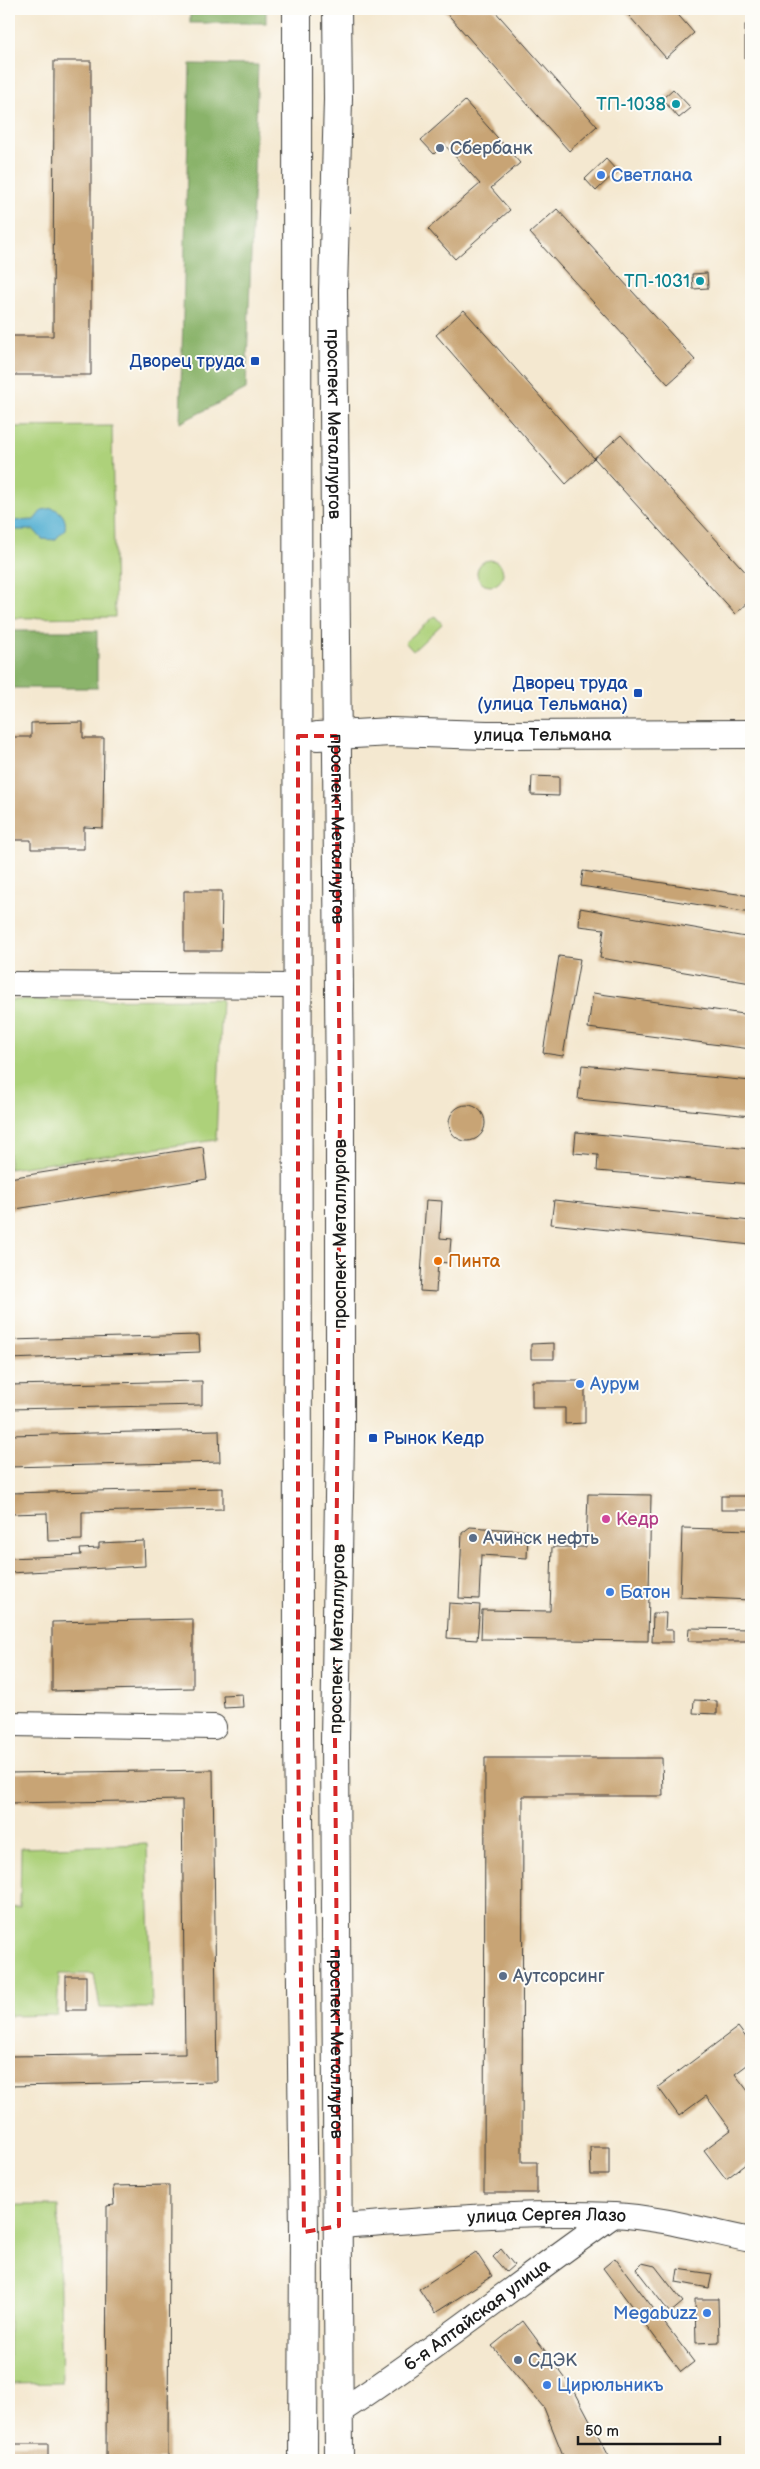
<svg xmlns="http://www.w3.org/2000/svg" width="760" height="2469" viewBox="0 0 760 2469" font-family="'Balsamiq Sans',sans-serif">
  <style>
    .green { fill: #add17a; stroke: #64764b }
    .forest { fill: #8ab36a; stroke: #536843 }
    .water { fill: #56b1d3; stroke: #396678 }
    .building { fill: #c8a475 }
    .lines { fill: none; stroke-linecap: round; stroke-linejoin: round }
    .minor-casing { stroke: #3c3b37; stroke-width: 26 }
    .major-casing { stroke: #3c3b37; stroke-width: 30 }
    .minor { stroke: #fff; stroke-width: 24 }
    .major { stroke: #fff; stroke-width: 28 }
    .marked { fill: none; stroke: #d62828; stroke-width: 4; stroke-dasharray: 10 6; stroke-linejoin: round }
    .culture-dot { fill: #0f9aa8; stroke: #fdfcf7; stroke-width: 2 }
    .service-dot { fill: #5c6f8a; stroke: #fdfcf7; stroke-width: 2 }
    .shop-dot { fill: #3f7fe0; stroke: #fdfcf7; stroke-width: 2 }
    .transit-dot { fill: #1a4fb4; stroke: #fdfcf7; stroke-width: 2 }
    .food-dot { fill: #e8710a; stroke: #fdfcf7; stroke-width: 2 }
    .hotel-dot { fill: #d1479c; stroke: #fdfcf7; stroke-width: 2 }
    .labels { text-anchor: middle; stroke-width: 4; stroke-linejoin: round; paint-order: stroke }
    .culture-label { font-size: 18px; fill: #0d838f; stroke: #fdfcf7; text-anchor: end }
    .service-label { font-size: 18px; fill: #4e5e75; stroke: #fdfcf7; text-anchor: start }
    .shop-label { font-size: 18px; fill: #366cbe; stroke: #fdfcf7; text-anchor: start }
    .transit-label { font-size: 18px; fill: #164399; stroke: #fdfcf7; text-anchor: end }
    .street-label { font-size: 18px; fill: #1c1c1c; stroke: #fdfcf7 }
    .food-label { font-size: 18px; fill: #c56008; stroke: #fdfcf7; text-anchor: start }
    .hotel-label { font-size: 18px; fill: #b23c85; stroke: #fdfcf7; text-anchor: start }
  </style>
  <rect width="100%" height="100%" fill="#fdfcf7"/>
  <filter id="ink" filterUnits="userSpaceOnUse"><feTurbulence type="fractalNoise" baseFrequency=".02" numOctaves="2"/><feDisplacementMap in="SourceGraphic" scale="10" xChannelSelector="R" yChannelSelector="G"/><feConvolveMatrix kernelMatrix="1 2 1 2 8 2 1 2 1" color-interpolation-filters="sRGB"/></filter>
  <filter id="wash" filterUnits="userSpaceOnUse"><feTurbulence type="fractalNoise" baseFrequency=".0096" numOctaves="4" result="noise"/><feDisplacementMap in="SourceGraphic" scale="20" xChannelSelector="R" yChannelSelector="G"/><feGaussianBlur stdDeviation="1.12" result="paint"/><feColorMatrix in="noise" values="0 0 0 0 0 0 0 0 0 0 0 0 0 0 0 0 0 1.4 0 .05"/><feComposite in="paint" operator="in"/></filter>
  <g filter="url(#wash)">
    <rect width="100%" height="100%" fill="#f4e8d0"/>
    <g class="green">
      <polygon points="112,426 115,617 9,618 9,427"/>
      <circle cx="490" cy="573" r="13"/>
      <polygon points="435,616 442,624 413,651 405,642"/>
      <polygon points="222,999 216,1140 9,1169 9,1000"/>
      <polygon points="147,1844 152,2008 100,2008 94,1974 59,1974 57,2015 9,2016 9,1908 20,1907 21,1848"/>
      <polygon points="9,2205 58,2205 62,2383 9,2384"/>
    </g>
    <g class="forest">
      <rect x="190" y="9" width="76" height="14"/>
      <polygon points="190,64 258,65 246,389 180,423"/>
      <rect x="9" y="631" width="88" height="57"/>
    </g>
    <path class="water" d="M52 508C62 511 67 519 65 529L55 540 42 539 34 530H9V521L34 520 42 510Z"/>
    <g id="blocks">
      <g class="building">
        <polygon points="443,9 493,9 597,126 569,151"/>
        <polygon points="623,9 673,9 694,33 666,58"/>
        <rect x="745" y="25" width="6" height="33"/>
        <polygon points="54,61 91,61 91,375 9,375 9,336 53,336"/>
        <polygon points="673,89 691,108 679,118 662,99"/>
        <polygon points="465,101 520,163 491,188 510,210 455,259 428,229 480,184 444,144 434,154 421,140"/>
        <polygon points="606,159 617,171 596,191 585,179"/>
        <polygon points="557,209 695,360 668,384 530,233"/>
        <polygon points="707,273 708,288 693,289 692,274"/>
        <polygon points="464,310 594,458 566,484 436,335"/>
        <polygon points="621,435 751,578 751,599 735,614 594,458"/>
        <polygon points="83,722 83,738 104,738 103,828 84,827 84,849 31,849 31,840 9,840 9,737 31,737 31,723"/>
        <polygon points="532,776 559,777 559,796 531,795"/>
        <polygon points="583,871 751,896 751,913 581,886"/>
        <polygon points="184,891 222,891 221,951 184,951"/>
        <polygon points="580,908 751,938 751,983 600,958 604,929 579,926"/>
        <polygon points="559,956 580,959 563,1056 543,1053"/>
        <polygon points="593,993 751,1015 751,1049 588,1028"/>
        <polygon points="582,1065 751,1081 751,1116 578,1099"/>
        <circle cx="467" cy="1123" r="18"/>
        <polygon points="576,1132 751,1149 751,1184 597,1171 598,1155 574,1153"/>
        <polygon points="203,1147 207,1179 9,1210 9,1178"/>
        <polygon points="426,1200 442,1201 440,1238 451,1239 449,1263 438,1262 436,1292 420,1291"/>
        <polygon points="554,1200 751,1221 751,1245 551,1224"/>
        <polygon points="199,1335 200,1352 9,1359 9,1340"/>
        <polygon points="554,1343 554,1359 531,1359 531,1344"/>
        <polygon points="202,1381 202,1405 9,1409 9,1385"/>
        <polygon points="532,1381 585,1381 585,1423 565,1424 565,1408 532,1408"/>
        <polygon points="219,1430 220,1462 9,1467 9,1435"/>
        <polygon points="223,1488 223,1509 82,1512 82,1540 48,1541 47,1513 9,1514 9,1493"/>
        <polygon points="588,1494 651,1495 648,1641 481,1639 482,1610 550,1611 552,1547 586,1547"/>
        <rect x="721" y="1496" width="30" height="14"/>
        <polygon points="470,1527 528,1531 527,1558 481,1555 479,1599 459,1598 462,1533"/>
        <polygon points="682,1528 751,1530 751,1600 680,1597"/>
        <polygon points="144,1541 145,1566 9,1573 9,1558 81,1555 80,1549 99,1548 99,1543"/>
        <polygon points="449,1603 480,1605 477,1640 447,1638"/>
        <polygon points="653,1613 666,1613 665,1630 673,1630 673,1642 652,1642"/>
        <polygon points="193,1619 193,1688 52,1691 52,1622"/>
        <polygon points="689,1628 751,1629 751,1641 688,1641"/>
        <polygon points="242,1694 243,1707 224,1708 223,1695"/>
        <polygon points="694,1700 717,1701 717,1714 693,1713"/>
        <polygon points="485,1758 662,1758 663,1796 523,1796 522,2162 537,2162 537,2193 484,2193"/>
        <polygon points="213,1770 217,2082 9,2086 9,2056 185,2054 182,1800 9,1803 9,1773"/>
        <rect x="66" y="1976" width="20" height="34"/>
        <polygon points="738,2027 751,2044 751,2062 735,2074 751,2095 751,2160 726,2179 704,2150 731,2130 706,2096 679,2116 658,2087"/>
        <polygon points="590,2147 609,2147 609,2175 591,2175"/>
        <polygon points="169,2185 168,2460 106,2460 107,2206 114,2205 113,2186"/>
        <polygon points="501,2249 514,2265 506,2272 493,2257"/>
        <polygon points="476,2252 492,2276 435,2313 419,2289"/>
        <polygon points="615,2258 694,2362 681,2372 603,2268"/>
        <polygon points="642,2263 655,2266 683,2302 670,2313 636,2269"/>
        <polygon points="678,2269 712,2274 709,2288 676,2282"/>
        <polygon points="695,2299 718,2299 719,2342 696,2343"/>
        <polygon points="523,2321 574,2390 611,2460 565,2460 544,2408 492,2346"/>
        <rect x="9" y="2444" width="39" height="16"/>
      </g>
    </g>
  </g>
  <g filter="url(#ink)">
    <use href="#blocks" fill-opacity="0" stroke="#3c3b37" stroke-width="1"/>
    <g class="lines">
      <defs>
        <g id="minor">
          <polyline points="9,984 298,986"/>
          <polyline points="9,1724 214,1727"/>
          <path id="s1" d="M339 2226C430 2220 521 2211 613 2215 659 2217 706 2231 751 2240"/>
          <path id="s2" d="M338 2413C433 2351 521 2280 614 2215"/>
        </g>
        <g id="major">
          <polyline points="297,9 298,1734 304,2232 303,2460"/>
          <path id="s3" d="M337 9 338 99 333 291 340 1105V1436L335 1740 339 2460"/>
          <path id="s4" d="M317 736 391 732 487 735 751 734"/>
        </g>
      </defs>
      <use href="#minor" class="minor-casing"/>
      <use href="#major" class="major-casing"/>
      <use href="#minor" class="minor"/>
      <use href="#major" class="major"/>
    </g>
  </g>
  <path class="marked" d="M298 736H336L340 1105 335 1740 339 2226 304 2232 298 1734Z"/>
  <g class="culture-dot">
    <circle cx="676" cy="104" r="5"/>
    <circle cx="700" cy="281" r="5"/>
  </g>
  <g class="service-dot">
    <circle cx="440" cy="148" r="5"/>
    <circle cx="473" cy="1538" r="5"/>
    <circle cx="503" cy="1976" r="5"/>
    <circle cx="518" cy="2360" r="5"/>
  </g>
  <g class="shop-dot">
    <circle cx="601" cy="175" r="5"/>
    <circle cx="580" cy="1384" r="5"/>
    <circle cx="610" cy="1592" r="5"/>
    <circle cx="707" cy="2313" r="5"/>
    <circle cx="547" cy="2385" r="5"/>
  </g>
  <g class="transit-dot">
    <rect x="250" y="356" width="10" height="10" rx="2.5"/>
    <rect x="633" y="688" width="10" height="10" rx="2.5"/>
    <rect x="368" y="1433" width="10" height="10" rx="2.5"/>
  </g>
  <circle class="food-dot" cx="438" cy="1261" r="5"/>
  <circle class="hotel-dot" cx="606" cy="1519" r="5"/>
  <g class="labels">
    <g class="culture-label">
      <text x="666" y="110">ТП-1038</text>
      <text x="690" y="287">ТП-1031</text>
    </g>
    <g class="service-label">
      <text x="450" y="154">Сбербанк</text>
      <text x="483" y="1544">Ачинск нефть</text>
      <text x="513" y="1982">Аутсорсинг</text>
      <text x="528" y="2366">СДЭК</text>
    </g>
    <g class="shop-label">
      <text x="611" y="181">Светлана</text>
      <text x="590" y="1390">Аурум</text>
      <text x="620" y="1598">Батон</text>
      <text x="697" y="2319" text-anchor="end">Megabuzz</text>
      <text x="557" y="2391">Цирюльникъ</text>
    </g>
    <g class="transit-label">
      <text x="245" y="367">Дворец труда</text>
      <text x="628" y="689">Дворец труда<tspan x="628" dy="21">(улица Тельмана)</tspan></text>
      <text x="383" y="1444" text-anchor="start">Рынок Кедр</text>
    </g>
    <g class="street-label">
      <text dy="6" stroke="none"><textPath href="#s3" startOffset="415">проспект Металлургов</textPath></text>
      <text dy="6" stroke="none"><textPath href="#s4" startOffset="226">улица Тельмана</textPath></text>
      <text dy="6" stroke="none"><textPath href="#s3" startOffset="820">проспект Металлургов</textPath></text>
      <text transform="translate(340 1234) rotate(-90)" y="6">проспект Металлургов</text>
      <text transform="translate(337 1639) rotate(-89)" y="6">проспект Металлургов</text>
      <text dy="6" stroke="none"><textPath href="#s3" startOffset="2035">проспект Металлургов</textPath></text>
      <text dy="6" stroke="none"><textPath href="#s1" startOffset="208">улица Сергея Лазо</textPath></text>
      <text dy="6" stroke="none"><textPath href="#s2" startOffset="170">6-я Алтайская улица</textPath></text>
    </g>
    <g class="food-label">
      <text x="448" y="1267">Пинта</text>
    </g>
    <g class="hotel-label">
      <text x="616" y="1525">Кедр</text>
    </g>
  </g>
  <rect width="760" height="2469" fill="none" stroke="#fdfcf7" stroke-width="30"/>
  <path d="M578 2436v8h142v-8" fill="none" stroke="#1c1c1c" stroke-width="2.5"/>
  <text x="585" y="2436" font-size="15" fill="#1c1c1c" stroke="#fdfcf7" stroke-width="4" paint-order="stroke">50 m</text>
</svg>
